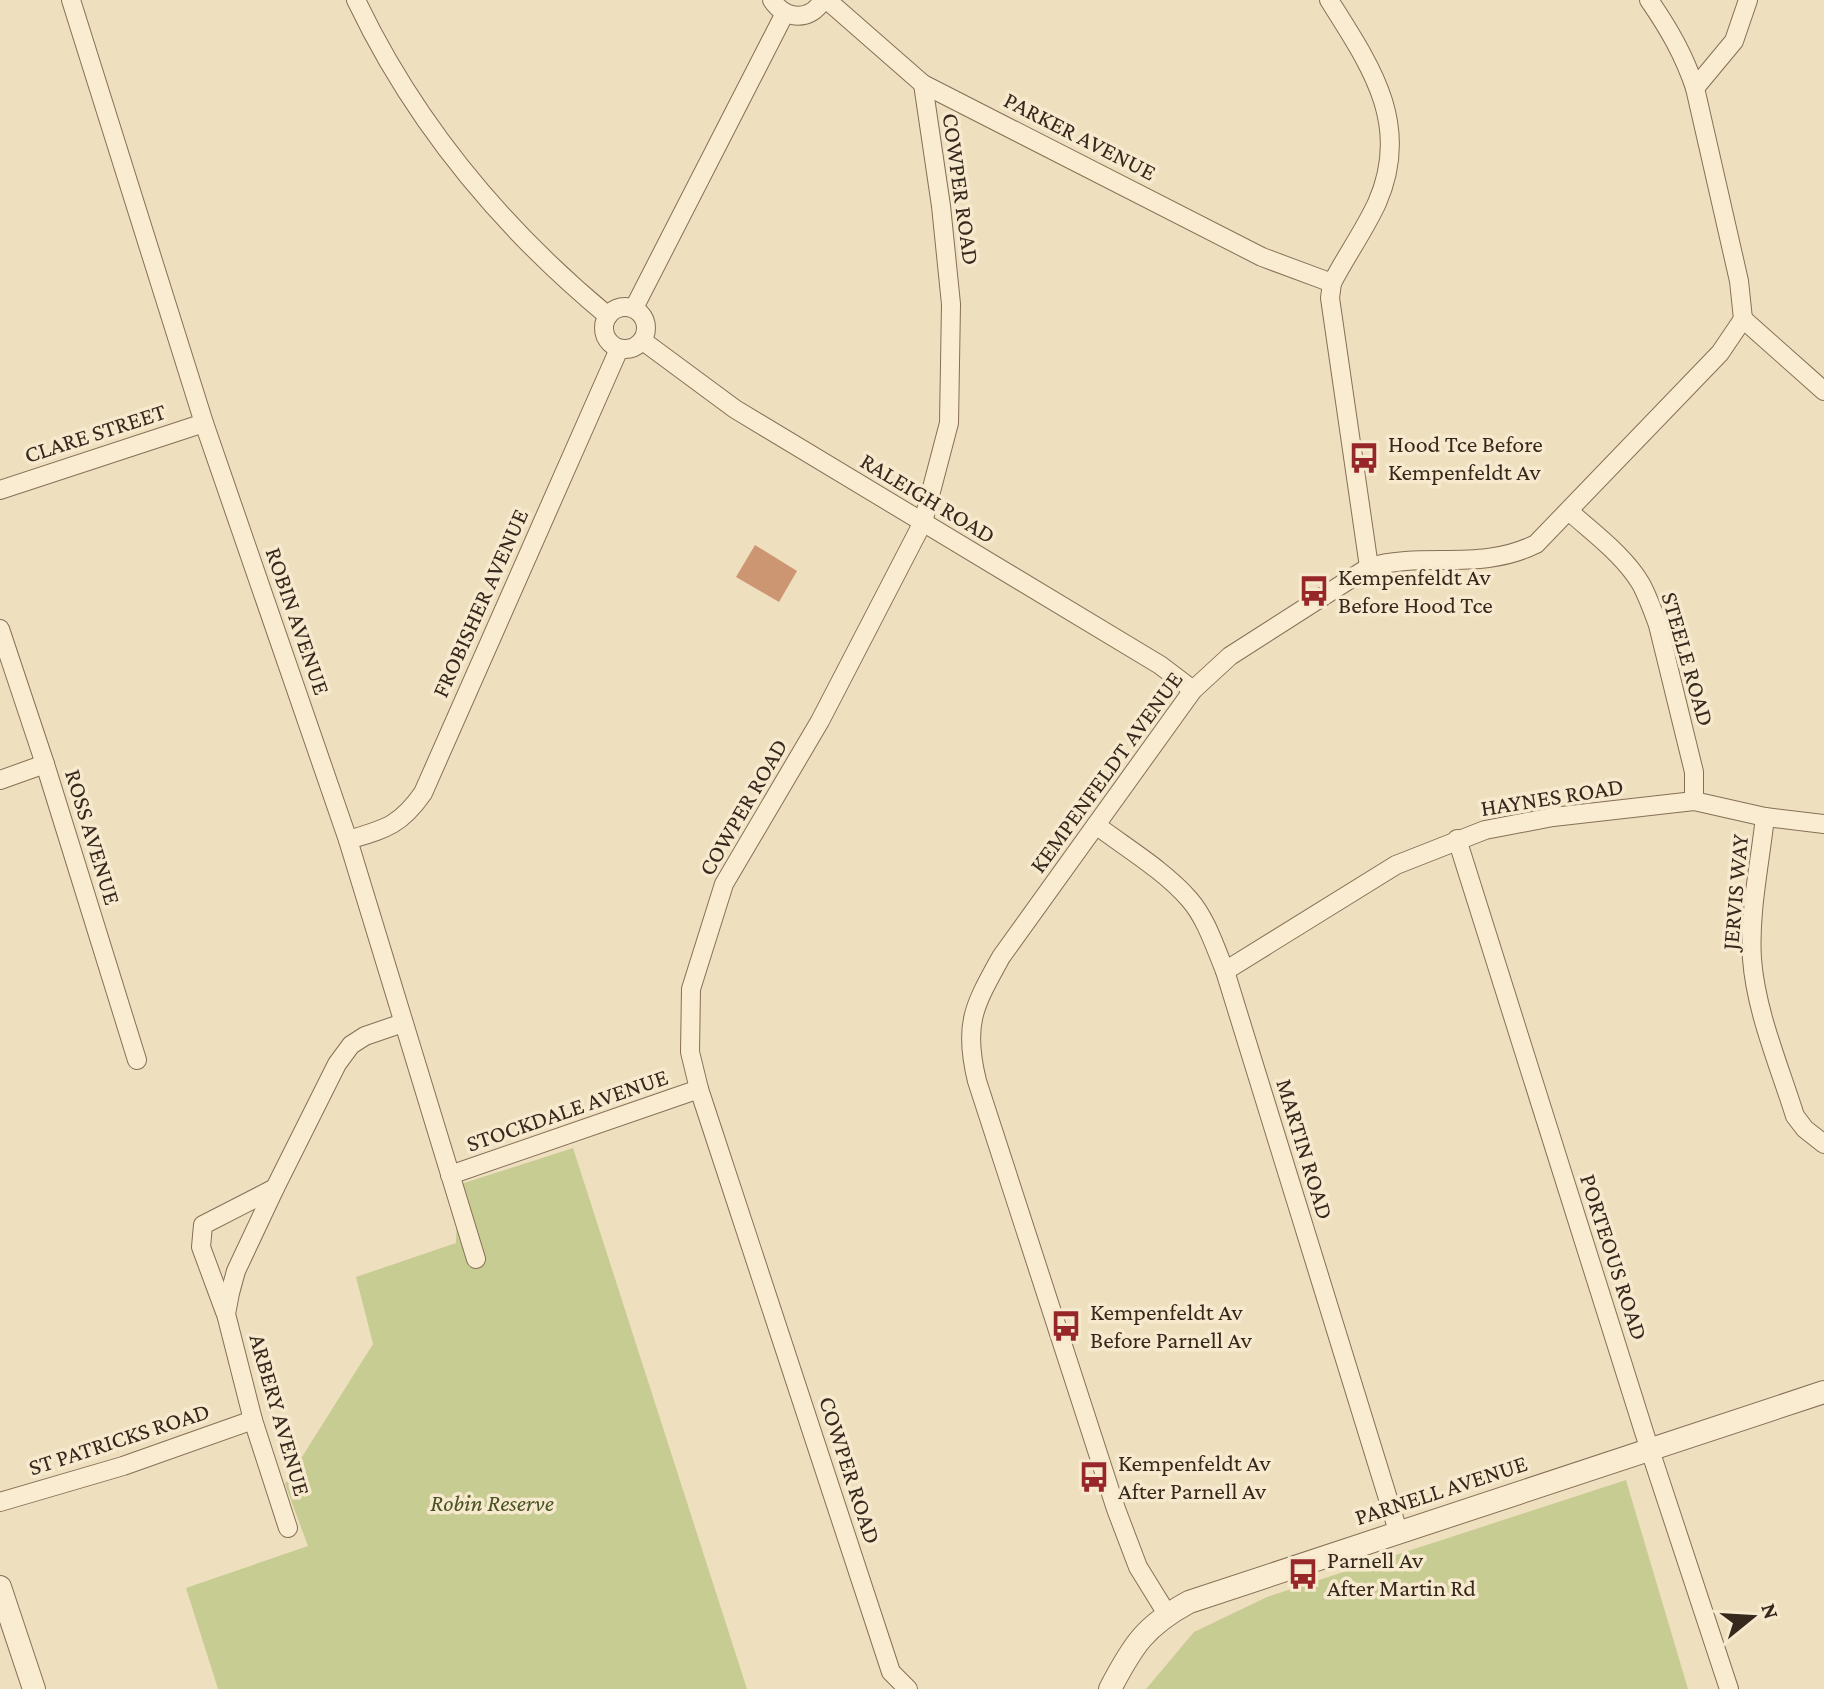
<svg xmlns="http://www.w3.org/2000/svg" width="1824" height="1689" viewBox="0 0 1824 1689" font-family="'Crimson Pro',serif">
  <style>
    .green { fill: #c7cc92 }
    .building { fill: #cd9673 }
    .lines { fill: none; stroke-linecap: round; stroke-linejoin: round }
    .minor-casing { stroke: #876f57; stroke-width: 20 }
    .tertiary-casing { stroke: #876f57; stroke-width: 24 }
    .minor { stroke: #f9ecd1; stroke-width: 18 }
    .tertiary { stroke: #f9ecd1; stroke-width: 22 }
    .labels { text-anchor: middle; stroke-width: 7; stroke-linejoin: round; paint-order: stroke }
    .street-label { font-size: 24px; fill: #36281c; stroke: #f6e9ce }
    .poi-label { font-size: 24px; fill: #36281c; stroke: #f6e9ce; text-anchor: start }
    .park-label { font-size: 24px; font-style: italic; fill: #485322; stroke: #f6e9ce }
  </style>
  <rect width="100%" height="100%" fill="#eedfbe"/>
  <g class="green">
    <polygon points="573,1148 747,1689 218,1689 186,1588 308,1546 285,1484 373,1344 356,1277 456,1243 458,1185"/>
    <polygon points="1626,1480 1688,1689 1146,1689 1194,1632 1267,1597"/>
  </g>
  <polygon class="building" points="755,545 797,571 779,602 736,577"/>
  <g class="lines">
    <defs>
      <g id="minor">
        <polyline points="71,0 204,423 348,840 476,1259"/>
        <path d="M356 0C415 124 502 228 608 316"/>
        <path d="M772 0C785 20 810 22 823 0"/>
        <polyline points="827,0 923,84 1262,257 1332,283"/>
        <path d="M1329 0C1370 65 1412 124 1377 203 1364 231 1346 256 1332 283L1330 298 1369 567"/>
        <path d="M1649 0C1669 29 1684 55 1695 88"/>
        <circle cx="625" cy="328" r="21"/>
        <polyline points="634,308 785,13"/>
        <polyline points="1743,319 1824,391"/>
        <polyline points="643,341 735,409 1160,665 1193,690"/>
        <polyline points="0,490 204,423"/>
        <path d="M1569 511C1593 533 1624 555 1641 584 1648 597 1653 611 1658 625L1694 772V801"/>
        <polyline points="0,629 45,764 137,1060"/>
        <polyline points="0,780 45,764"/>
        <path d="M1765 817C1760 863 1749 913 1752 959 1756 1012 1779 1065 1795 1116L1805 1129 1824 1144"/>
        <path d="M1096 825C1125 847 1165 871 1189 899 1206 918 1215 947 1225 971L1398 1531"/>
        <polyline points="1457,839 1645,1435 1729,1689"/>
        <path d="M348 840C385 829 400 826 423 793L619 349"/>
        <polyline points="1225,971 1396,865 1485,830 1553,817 1694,801 1765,817 1824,824"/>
        <polyline points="450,1175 699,1089"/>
        <polyline points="225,1312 201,1247 203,1225 275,1188"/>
        <polyline points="0,1502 123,1466 253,1420"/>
        <polyline points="288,1528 253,1420 226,1314 230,1293 236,1271 275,1188 337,1064 351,1045 365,1036 403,1023"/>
        <path d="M1167 1614 1138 1567 1116 1509 977 1081C963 1024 974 1006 1001 957L1193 690 1230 656 1369 567C1427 551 1479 572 1536 544L1720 353 1743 319 1739 281 1695 88 1734 41 1748 0"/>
        <polyline points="908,1689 891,1672 699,1089 690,1052 691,989 724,884 820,721 923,522 949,423 951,304 941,206 923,84"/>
      </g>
      <g id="tertiary">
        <polyline points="0,1587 34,1689"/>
        <path d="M1110 1689C1133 1645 1145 1626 1189 1602L1824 1392"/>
      </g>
    </defs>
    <use href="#minor" class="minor-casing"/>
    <use href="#tertiary" class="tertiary-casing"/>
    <use href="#minor" class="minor"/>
    <use href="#tertiary" class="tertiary"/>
  </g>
  <defs>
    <symbol id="bus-bare" viewBox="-9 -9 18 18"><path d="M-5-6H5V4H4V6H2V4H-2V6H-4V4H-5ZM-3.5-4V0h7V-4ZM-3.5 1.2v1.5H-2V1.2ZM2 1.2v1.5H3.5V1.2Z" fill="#972629" stroke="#f6e9ce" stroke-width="2.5" paint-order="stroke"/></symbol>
  </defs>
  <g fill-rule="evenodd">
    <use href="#bus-bare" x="1342" y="436" width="44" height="44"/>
    <use href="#bus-bare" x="1292" y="569" width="44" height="44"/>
    <use href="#bus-bare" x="1044" y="1304" width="44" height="44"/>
    <use href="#bus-bare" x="1072" y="1455" width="44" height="44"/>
    <use href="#bus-bare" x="1281" y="1552" width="44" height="44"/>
  </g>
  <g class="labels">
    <g class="street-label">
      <text transform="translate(1080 136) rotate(27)" y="8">PARKER AVENUE</text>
      <text transform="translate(961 189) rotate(82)" y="8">COWPER ROAD</text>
      <text transform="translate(95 433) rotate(-18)" y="8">CLARE STREET</text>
      <text transform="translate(928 498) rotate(31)" y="8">RALEIGH ROAD</text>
      <text transform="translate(480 603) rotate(-66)" y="8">FROBISHER AVENUE</text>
      <text transform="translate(298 621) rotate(71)" y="8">ROBIN AVENUE</text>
      <text transform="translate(1688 659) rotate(74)" y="8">STEELE ROAD</text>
      <text transform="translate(1106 772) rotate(-54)" y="8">KEMPENFELDT AVENUE</text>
      <text transform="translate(1552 797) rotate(-9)" y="8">HAYNES ROAD</text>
      <text transform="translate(743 807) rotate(-60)" y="8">COWPER ROAD</text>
      <text transform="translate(93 837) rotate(73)" y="8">ROSS AVENUE</text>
      <text transform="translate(1735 892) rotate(-85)" y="8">JERVIS WAY</text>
      <text transform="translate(567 1110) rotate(-19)" y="8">STOCKDALE AVENUE</text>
      <text transform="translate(1305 1149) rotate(73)" y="8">MARTIN ROAD</text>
      <text transform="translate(1614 1257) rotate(72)" y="8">PORTEOUS ROAD</text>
      <text transform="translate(280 1415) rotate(74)" y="8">ARBERY AVENUE</text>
      <text transform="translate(119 1439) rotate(-18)" y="8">ST PATRICKS ROAD</text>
      <text transform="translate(850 1470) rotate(72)" y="8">COWPER ROAD</text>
      <text transform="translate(1441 1490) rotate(-18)" y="8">PARNELL AVENUE</text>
    </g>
    <g class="poi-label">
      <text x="1388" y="452">Hood Tce Before<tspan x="1388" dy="28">Kempenfeldt Av</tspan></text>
      <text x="1338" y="585">Kempenfeldt Av<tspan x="1338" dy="28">Before Hood Tce</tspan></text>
      <text x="1090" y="1320">Kempenfeldt Av<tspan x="1090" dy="28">Before Parnell Av</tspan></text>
      <text x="1118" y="1471">Kempenfeldt Av<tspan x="1118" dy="28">After Parnell Av</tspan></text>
      <text x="1327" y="1568">Parnell Av<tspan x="1327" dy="28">After Martin Rd</tspan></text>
    </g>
    <g class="park-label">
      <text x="492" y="1511">Robin Reserve</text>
    </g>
  </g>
  <g transform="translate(1752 1617) rotate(72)" stroke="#f6e9ce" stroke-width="6" paint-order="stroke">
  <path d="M0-6L14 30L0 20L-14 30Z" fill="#36281c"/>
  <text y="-12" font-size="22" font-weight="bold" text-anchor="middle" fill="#36281c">N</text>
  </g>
</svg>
